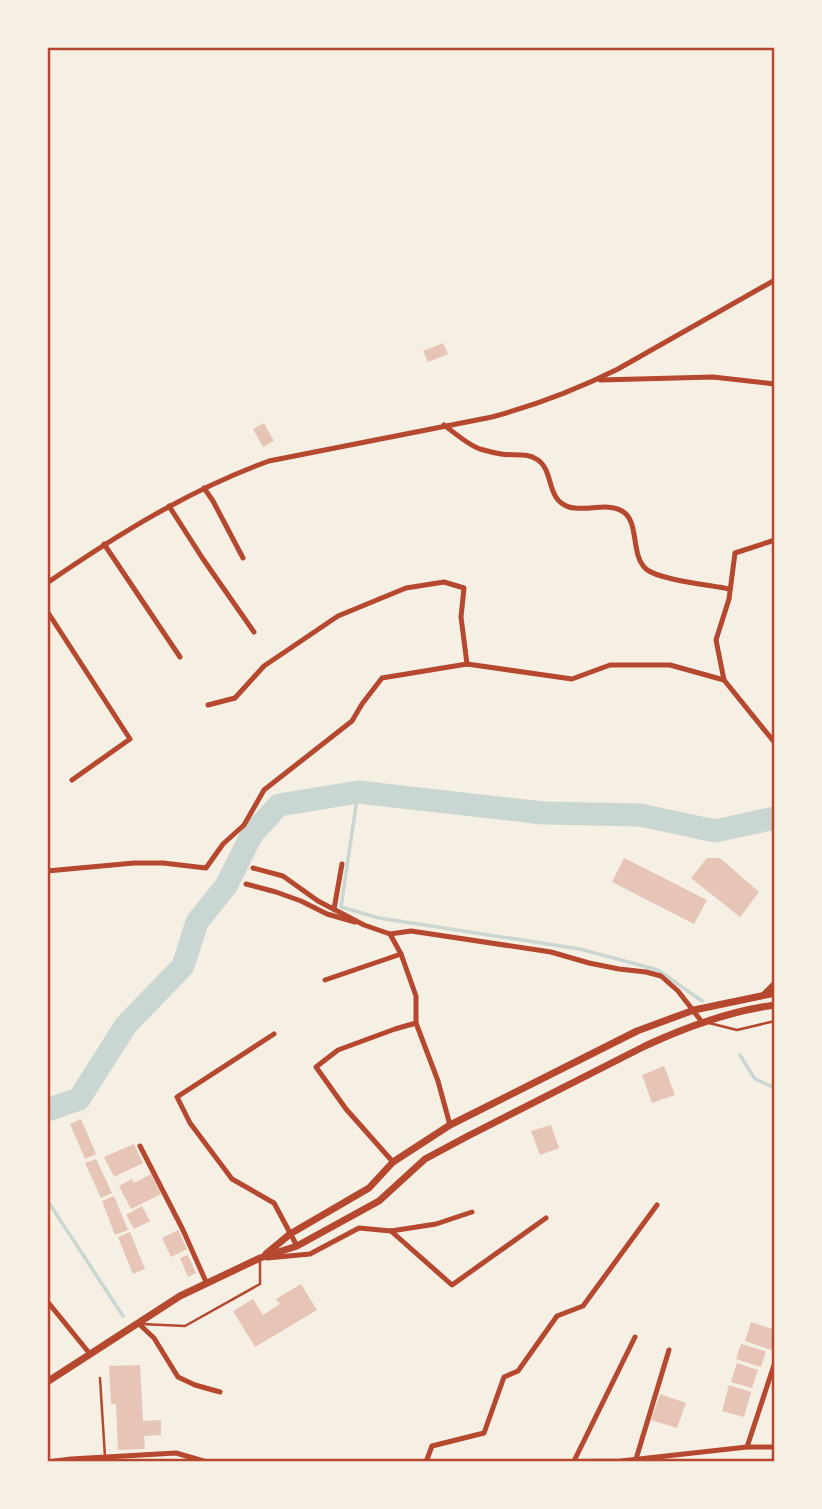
<svg xmlns="http://www.w3.org/2000/svg" width="822" height="1509" viewBox="0 0 822 1509" font-family="Helvetica,sans-serif">
  <style>
    .lines { fill: none; stroke-linecap: round; stroke-linejoin: round }
    .stream { stroke: #c9d6d2; stroke-width: 3.5 }
    .river { stroke: #c9d6d2; stroke-width: 23 }
    .building { fill: #e6c5b7 }
    .service { stroke: #b5482f; stroke-width: 2.5 }
    .minor { stroke: #b5482f; stroke-width: 5 }
    .tertiary { stroke: #b5482f; stroke-width: 7 }
    .neatline { fill: none; stroke: #b5482f; stroke-width: 2.5 }
  </style>
  <rect width="100%" height="100%" fill="#f6efe4"/>
  <g class="lines">
    <g class="stream">
      <polyline points="358,792 341,907 379,918 580,949 658,970 702,1001"/>
      <polyline points="740,1055 755,1079 775,1088"/>
      <polyline points="47,1200 123,1316"/>
    </g>
    <polyline class="river" points="47,1110 79,1099 126,1025 183,966 197,922 226,886 252,834 279,805 358,792 543,813 640,815 715,831 775,818"/>
  </g>
  <g class="building">
    <polygon points="443,343 448,354 428,362 423,351"/>
    <polygon points="264,423 274,441 263,447 253,429"/>
    <polygon points="624,858 707,900 694,924 612,882"/>
    <polygon points="707,858 720,858 759,892 740,917 691,878"/>
    <polygon points="664,1066 675,1095 652,1103 642,1075"/>
    <polygon points="81,1119 96,1154 85,1159 70,1124"/>
    <polygon points="551,1125 559,1148 540,1155 531,1131"/>
    <polygon points="134,1144 143,1163 114,1177 104,1157"/>
    <polygon points="96,1159 112,1193 101,1198 85,1163"/>
    <polygon points="151,1174 161,1194 131,1209 119,1186 132,1179 134,1183"/>
    <polygon points="114,1196 128,1230 115,1235 102,1201"/>
    <polygon points="142,1206 150,1221 134,1229 126,1215"/>
    <polygon points="178,1230 187,1249 171,1257 162,1238"/>
    <polygon points="130,1232 145,1269 133,1274 118,1237"/>
    <polygon points="188,1255 196,1273 188,1277 180,1258"/>
    <polygon points="301,1284 317,1310 255,1347 233,1311 253,1299 263,1315 280,1304 276,1299"/>
    <polygon points="751,1322 775,1330 775,1338 771,1350 745,1341"/>
    <polygon points="741,1344 766,1351 761,1367 736,1359"/>
    <polygon points="737,1363 758,1370 752,1388 731,1382"/>
    <polygon points="140,1365 143,1421 161,1420 161,1435 144,1436 145,1449 118,1450 116,1404 111,1404 109,1366"/>
    <polygon points="729,1385 751,1392 744,1417 722,1411"/>
    <polygon points="660,1394 686,1403 677,1428 651,1420"/>
  </g>
  <g class="lines">
    <g class="service">
      <polyline points="709,1023 737,1030 775,1021"/>
      <polyline points="141,1324 185,1326 260,1284 260,1260"/>
      <polyline points="100,1378 105,1457"/>
    </g>
    <g class="minor">
      <polyline points="600,380 713,377 775,384"/>
      <path d="M444 425C455 433 468 445 480 449 487 451 494 453 501 454 514 456 526 452 538 460 554 471 546 500 569 507 586 512 607 502 622 511 640 521 630 555 646 569 659 580 711 585 729 589"/>
      <polyline points="204,488 213,501 243,558"/>
      <polyline points="169,506 203,559 254,632"/>
      <polyline points="104,544 180,657"/>
      <path d="M47 583C117 535 189 490 269 461L492 417C536 405 578 389 618 369L775 280"/>
      <polyline points="47,611 130,739 72,780"/>
      <polyline points="724,680 716,640 729,599 735,553 775,540"/>
      <polyline points="208,705 235,698 264,666 338,616 406,588 444,582 464,588 461,617 467,664"/>
      <polyline points="253,868 283,876 318,901 364,925 390,934 411,931 551,952 589,963 619,969 646,972 661,976 678,991 702,1022"/>
      <polyline points="47,871 134,863 163,863 206,868 223,844 244,825 264,790 352,721 362,704 382,678 467,664 572,679 610,665 670,665 724,680 775,743"/>
      <polyline points="246,884 276,892 301,901 327,914 355,922"/>
      <polyline points="334,909 342,864"/>
      <polyline points="390,934 401,954 416,996 416,1023 438,1081 450,1125"/>
      <polyline points="325,980 401,954"/>
      <polyline points="274,1034 177,1097 190,1123 232,1179 274,1203 297,1246"/>
      <polyline points="140,1146 183,1230 207,1284"/>
      <polyline points="393,1162 346,1109 316,1067 338,1050 395,1029 416,1023"/>
      <polyline points="391,1231 452,1285 546,1218"/>
      <polyline points="267,1258 310,1254 359,1228 391,1231 436,1224 472,1212"/>
      <polyline points="47,1301 90,1354"/>
      <polyline points="138,1323 154,1338 178,1377 195,1385 220,1392"/>
      <polyline points="747,1447 775,1362"/>
      <polyline points="636,1459 669,1350"/>
      <polyline points="574,1461 635,1337"/>
      <polyline points="47,1462 71,1459 176,1453 207,1462"/>
      <polyline points="426,1462 432,1446 484,1433 504,1377 518,1371 557,1316 583,1306 657,1205"/>
      <polyline points="530,1462 621,1461 747,1447 775,1447"/>
    </g>
    <g class="tertiary">
      <polyline points="765,994 775,984"/>
      <polyline points="266,1254 290,1234 369,1188 393,1162 450,1125 637,1031 694,1010 775,993"/>
      <path d="M47 1382 180 1296 260 1258 297 1246 379 1201 425 1159 468 1136 645 1046C686 1027 729 1011 775 1005"/>
    </g>
  </g>
  <rect width="822" height="1509" fill="none" stroke="#f6efe4" stroke-width="98"/>
  <rect x="49" y="49" width="724" height="1411" class="neatline"/>
</svg>
